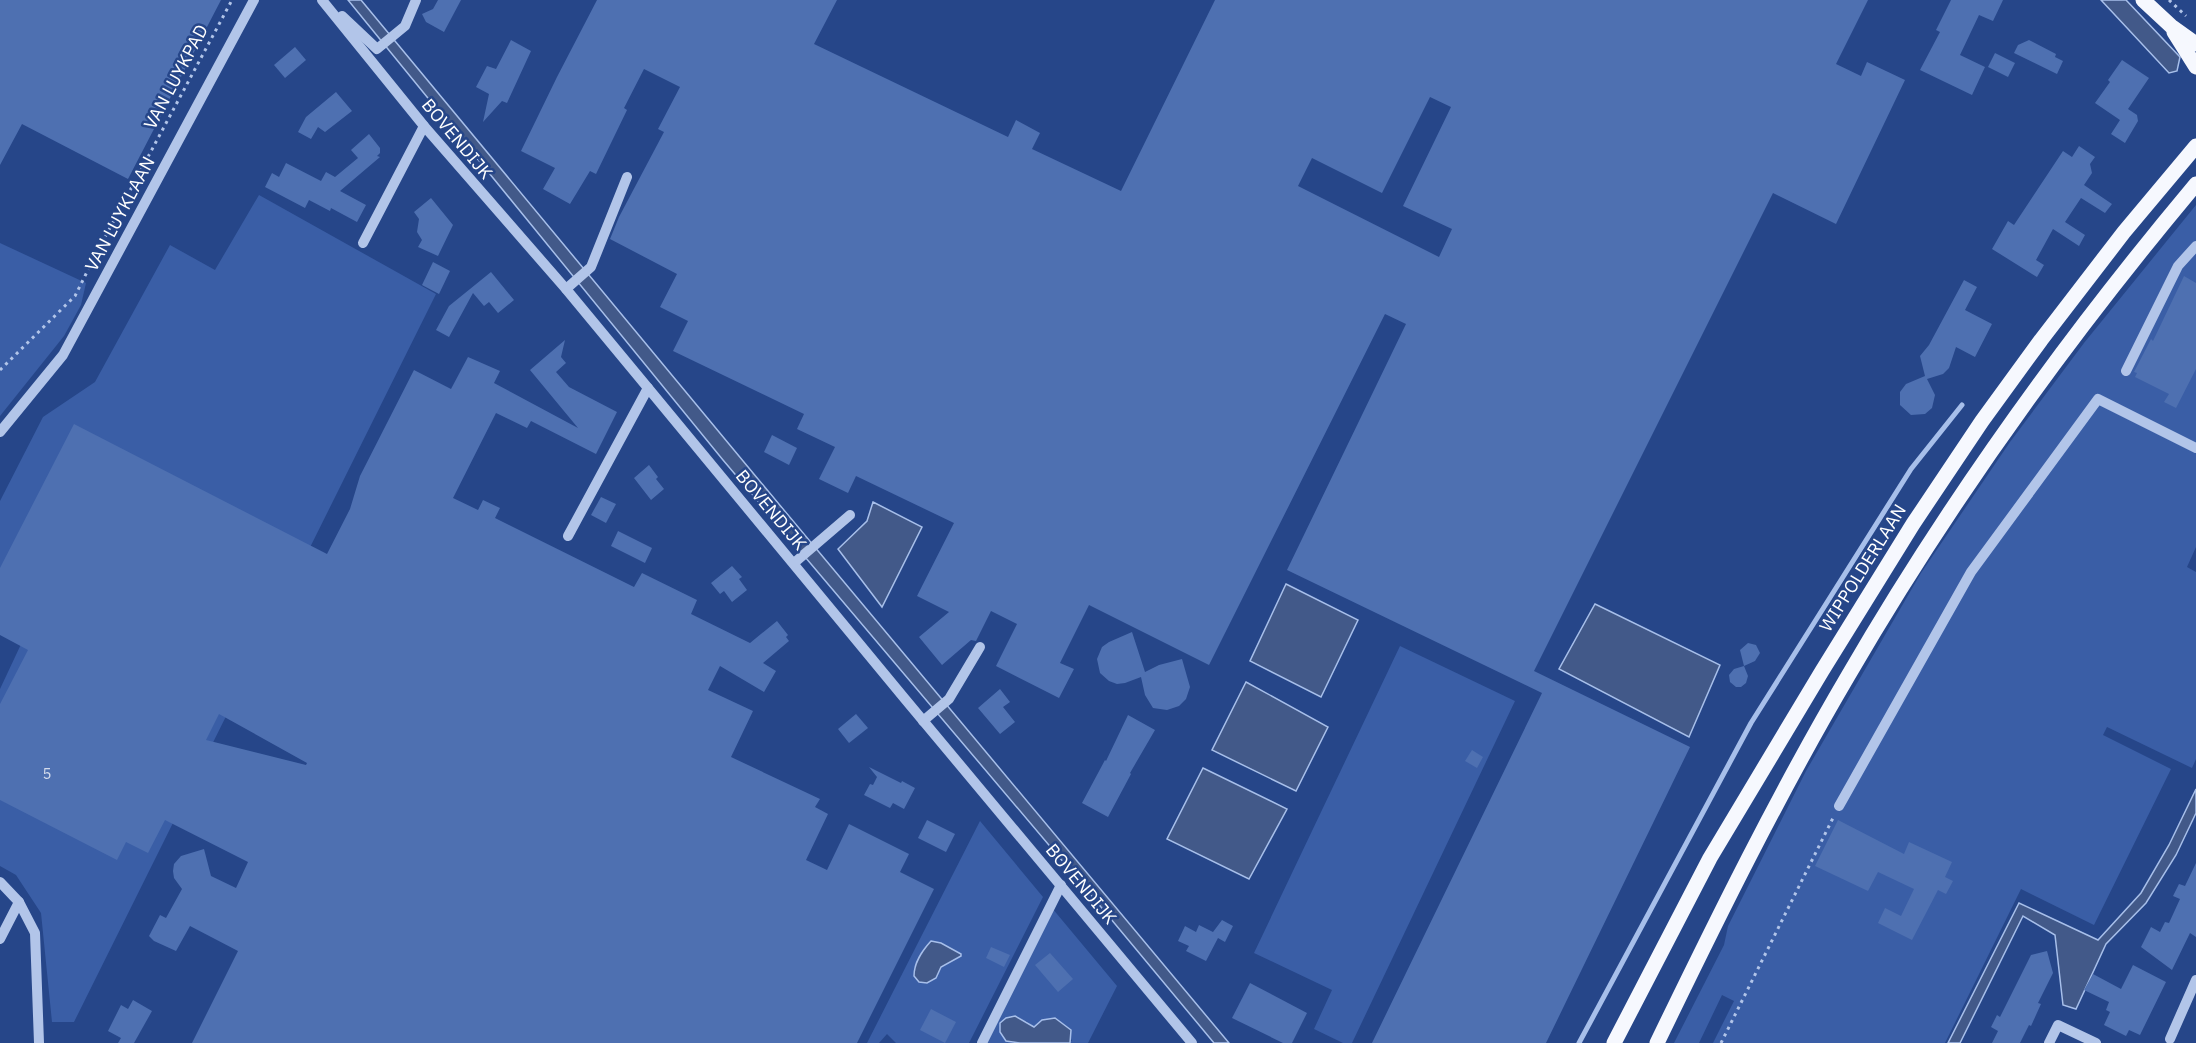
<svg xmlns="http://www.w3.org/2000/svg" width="2196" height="1043" viewBox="0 0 2196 1043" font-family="'IBM Plex Sans',sans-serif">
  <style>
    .green { fill: #3a5ea6; fill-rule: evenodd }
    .water { fill: #425989; stroke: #a7bfea; stroke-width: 1.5 }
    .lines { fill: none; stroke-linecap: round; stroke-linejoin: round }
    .stream { stroke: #a7bfea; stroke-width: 5 }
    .building { fill: #4e70b1; fill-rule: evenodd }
    .path { stroke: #b2c5e9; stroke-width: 3; stroke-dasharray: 3 4.5; stroke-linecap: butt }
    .minor { stroke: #b2c5e9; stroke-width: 10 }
    .major { stroke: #f6f8fe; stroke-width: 15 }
    .labels { text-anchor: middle; stroke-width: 5; stroke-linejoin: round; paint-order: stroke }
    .number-label { font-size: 15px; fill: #d3dbec }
    .street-label { font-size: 18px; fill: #fff; stroke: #264689 }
  </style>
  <rect width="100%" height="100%" fill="#264689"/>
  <g class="green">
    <polygon points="259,195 436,294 74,1022 52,1022 41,913 16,875 0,866 0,689 23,640 0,625 0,501 43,417 95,382 170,245 215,270"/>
    <polygon points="2196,205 2196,547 2187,567 2196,572 2196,759 2192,768 2107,727 2103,735 2171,769 2094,925 2021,889 1945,1043 1713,1043 1734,1001 1722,995 1699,1043 1674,1043 1724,945 1728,926 1806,771 1921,573 2010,442 2084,343"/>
    <polygon points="0,243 86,283 81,305 64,336 0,416"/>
    <polygon points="1400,646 1515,701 1352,1043 1343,1043 1314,1029 1332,990 1254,953"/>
    <path d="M980 821 1043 897 969 1043H896L887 1034 879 1043H867ZM929 943 960 956 941 967 936 978Z"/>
    <polygon points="1052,908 1117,986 1088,1043 1070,1043 1072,1040 1034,1027 1026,1021 1006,1040 1020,1043 984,1043"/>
  </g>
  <g class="water">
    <polygon points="348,0 361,0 758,479 1229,1043 1214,1043 1081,883 723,460"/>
    <polygon points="2101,0 2126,0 2180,57 2177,71 2169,73"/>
    <polygon points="873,502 922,527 882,607 838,549 867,521"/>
    <polygon points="1286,584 1358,620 1321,697 1250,661"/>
    <polygon points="1595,604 1720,665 1689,737 1559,669"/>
    <polygon points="1246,682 1328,727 1296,791 1212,750"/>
    <polygon points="1203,768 1287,809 1249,879 1167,839"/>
    <polygon points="2196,789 2196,813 2176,855 2146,903 2106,944 2076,1009 2063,1005 2055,935 2023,916 1960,1043 1948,1043 2019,903 2098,940 2141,893 2169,845"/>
    <path d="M931 941 941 943 961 954V956L941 967 936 978 927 983 919 982 914 976C914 962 922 951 931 941Z"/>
    <polygon points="1015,1016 1034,1027 1042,1020 1055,1018 1071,1030 1070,1043 1020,1043 1006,1041 1000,1032 1000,1023 1006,1018"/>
  </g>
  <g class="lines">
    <polyline class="stream" points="1579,1043 1751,723 1911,469 1962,405"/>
  </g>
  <g class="building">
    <polygon points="0,0 221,0 128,179 22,124 0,165"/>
    <polygon points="438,0 461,0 444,32 426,22 422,14 433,9"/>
    <path d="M597 0H837L814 44 1008 137 1016 120 1040 133 1032 149 1121 191 1215 0H1868L1836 64 1861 76 1867 62 1905 80 1836 224 1773 193 1534 671 1690 747 1546 1043H1372L1542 693 1287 570 1406 324 1385 314 1209 665 1089 605 1060 663 1074 669 1059 698 996 666 1017 624 991 611 976 641 971 640 942 665 919 637 949 612 917 596 954 523 856 476 848 493 819 479 835 447 797 429 804 414 673 351 688 321 660 307 677 274 610 239 619 217 664 132 658 129 680 87 644 69 624 108 627 110 596 174 590 171 570 204 543 189 555 168 521 151 557 77ZM1430 97 1451 107 1403 206 1452 229 1439 257 1298 186 1312 158 1382 193Z"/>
    <polygon points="1951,0 2003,0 1993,21 1979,15 1960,55 1985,67 1972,95 1920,70 1940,32 1936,30"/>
    <polygon points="511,40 531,51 507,103 502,101 483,122 489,94 476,87 487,66 496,69"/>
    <polygon points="2029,40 2056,54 2055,57 2063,61 2057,74 2014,53 2018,45"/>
    <polygon points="295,47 306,60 285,78 274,65"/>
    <polygon points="1995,53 2015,63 2008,77 1988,67"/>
    <polygon points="2122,60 2149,78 2128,109 2137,115 2138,121 2125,143 2111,134 2120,120 2095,103 2110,82 2108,80"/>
    <polygon points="336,92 352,111 325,132 318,127 311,139 298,132 306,117"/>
    <polygon points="369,134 380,148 380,153 377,156 380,157 340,191 366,205 357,222 331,208 330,211 309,200 305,208 265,187 272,173 279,177 286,163 321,181 326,172 335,177 358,158 351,150"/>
    <polygon points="2079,146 2095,157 2090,164 2092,173 2084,185 2112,204 2105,213 2081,198 2065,222 2085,235 2079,246 2053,229 2036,260 2044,265 2037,277 1992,249 2008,221 2014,225 2063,151 2072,157"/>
    <polygon points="431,198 453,225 438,256 418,247 422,240 417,232 419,219 414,212"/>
    <polygon points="433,262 450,271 439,294 422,285"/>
    <polygon points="491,272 514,300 498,313 489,302 484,306 473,293 449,337 436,330 449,306"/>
    <polygon points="2184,276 2196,283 2196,369 2176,408 2164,402 2169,394 2135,377 2137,373 2134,372 2151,339 2153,341"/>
    <polygon points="1964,280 1977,287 1965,310 1992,324 1975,357 1956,347 1949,368 1943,374 1927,379 1935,395 1932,408 1925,414 1911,415 1900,405 1900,392 1906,384 1925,376 1920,356 1929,345"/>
    <path d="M565 340 561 357 566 363 556 372 569 387 617 412 596 454 531 421 527 428 496 413 453 498 478 510 483 500 500 508 495 518 634 587 642 573 697 600 691 614 750 643 777 621 788 635 786 637 789 641 763 663 776 671 764 692 720 666 708 690 753 711 731 757 820 799 815 807 828 814 806 860 827 870 849 824 909 854 900 872 934 889 857 1043H192L238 951 190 926 176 951 154 941 149 936 160 915 166 918 182 889 174 878 173 871 174 864 181 856 204 849 211 876 236 888 248 862 165 820 148 853 126 842 117 860 0 800V704L28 650 0 635V568L74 424 327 554 350 509 360 476 414 370 451 389 468 357 500 371 494 383 578 428 530 370ZM219 714 307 763 306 765 206 740Z"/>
    <polygon points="772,435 797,448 789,465 764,452"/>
    <polygon points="649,465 658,477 656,479 664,489 651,500 634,478"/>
    <polygon points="601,497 616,504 606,523 591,515"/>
    <polygon points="618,531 652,548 645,563 611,546"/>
    <polygon points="732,566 742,577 739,579 747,590 732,602 724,591 720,594 711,583"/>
    <polygon points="1132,632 1145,672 1159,665 1182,659 1190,687 1186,699 1179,706 1167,710 1153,708 1145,695 1141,677 1125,683 1117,684 1109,681 1100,673 1097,659 1102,647 1109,642"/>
    <polygon points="1748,643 1756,645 1760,653 1755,661 1744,666 1748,676 1746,683 1741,687 1736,687 1730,682 1729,675 1734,669 1744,666 1740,650"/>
    <polygon points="1000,689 1010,702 1003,707 1015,722 1000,734 978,708"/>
    <polygon points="856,714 868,728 849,743 838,729"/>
    <polygon points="1128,715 1155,730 1130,773 1131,774 1108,817 1082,803 1105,760 1106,761"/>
    <polygon points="1472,750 1483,757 1477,768 1465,761"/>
    <polygon points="869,767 901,783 902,781 915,788 904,809 893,803 890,808 864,795 870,784 873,785 877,777"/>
    <polygon points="927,820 955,834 946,852 918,838"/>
    <polygon points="1838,820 1904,854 1909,842 1952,862 1945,877 1953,881 1946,894 1938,890 1912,940 1878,923 1885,908 1901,916 1914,889 1878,872 1868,891 1815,866"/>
    <polygon points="2196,863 2196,937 2190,933 2172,970 2141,947 2151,927 2160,932 2165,922 2169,923 2180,899 2173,896 2179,884 2185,886"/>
    <polygon points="1222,920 1233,926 1225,942 1218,938 1206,961 1186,951 1189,946 1178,941 1185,926 1196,932 1199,925 1213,932"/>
    <polygon points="991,947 1010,955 1004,967 986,958"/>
    <polygon points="2047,951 2053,973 2038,1003 2041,1004 2031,1026 2029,1025 2020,1043 1992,1043 1998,1031 1991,1027 1997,1015 2000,1017 2031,955"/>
    <polygon points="1050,953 1073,979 1058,992 1035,965"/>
    <polygon points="2133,965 2166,982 2140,1035 2129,1030 2126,1036 2104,1025 2110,1012 2106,1010 2109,1002 2084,990 2093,974 2121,989"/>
    <polygon points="1250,983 1307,1013 1292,1043 1283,1043 1232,1018"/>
    <polygon points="133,1000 152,1011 134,1043 118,1043 121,1038 108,1031 121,1005 128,1009"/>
    <polygon points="931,1009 956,1022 945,1043 920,1030"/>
  </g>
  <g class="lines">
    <g class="path">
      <polyline points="2169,0 2186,16"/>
      <polyline points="0,370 75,296 96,254 232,0"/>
      <polyline points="1721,1043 1834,816"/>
    </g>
    <g class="minor">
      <polyline points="322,0 424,126 566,289 648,388 905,699 1192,1043"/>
      <polyline points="342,16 377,49 405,26 416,0"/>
      <polyline points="363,243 424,126"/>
      <polyline points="566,289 591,267 627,177"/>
      <polyline points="2126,371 2178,266 2196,246"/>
      <polyline points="0,432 63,355 254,0"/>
      <polyline points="568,536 648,388"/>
      <polyline points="794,563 850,515"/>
      <polyline points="923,721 949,699 980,647"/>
      <polyline points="1839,806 1971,572 2098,399 2196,448"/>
      <polyline points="0,882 19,902 35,933 39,1043"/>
      <polyline points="0,939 19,902"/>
      <polyline points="2170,1039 2196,980"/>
      <polyline points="982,1043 1061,885"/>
      <polyline points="2049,1043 2058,1025 2096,1043"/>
    </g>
    <g class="major">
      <polyline points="2143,0 2171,26 2196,44"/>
      <polyline points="2174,32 2196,67"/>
      <polyline points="1614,1043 1710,858 1822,671 1913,524 1982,421 2041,340 2124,232 2196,146"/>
      <path d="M1657 1043C1717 919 1778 795 1848 676 1949 502 2067 338 2196 184"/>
    </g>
  </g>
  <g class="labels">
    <g class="number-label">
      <text x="47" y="779">5</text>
    </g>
    <g class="street-label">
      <text transform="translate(176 77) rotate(-62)" y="6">VAN LUYKPAD</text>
      <text transform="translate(457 139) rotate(50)" y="6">BOVENDIJK</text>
      <text transform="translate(120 214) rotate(-62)" y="6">VAN LUYKLAAN</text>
      <text transform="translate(771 510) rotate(50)" y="6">BOVENDIJK</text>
      <text transform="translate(1863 568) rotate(-58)" y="6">WIPPOLDERLAAN</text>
      <text transform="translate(1081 884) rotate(50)" y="6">BOVENDIJK</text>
    </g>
  </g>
</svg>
